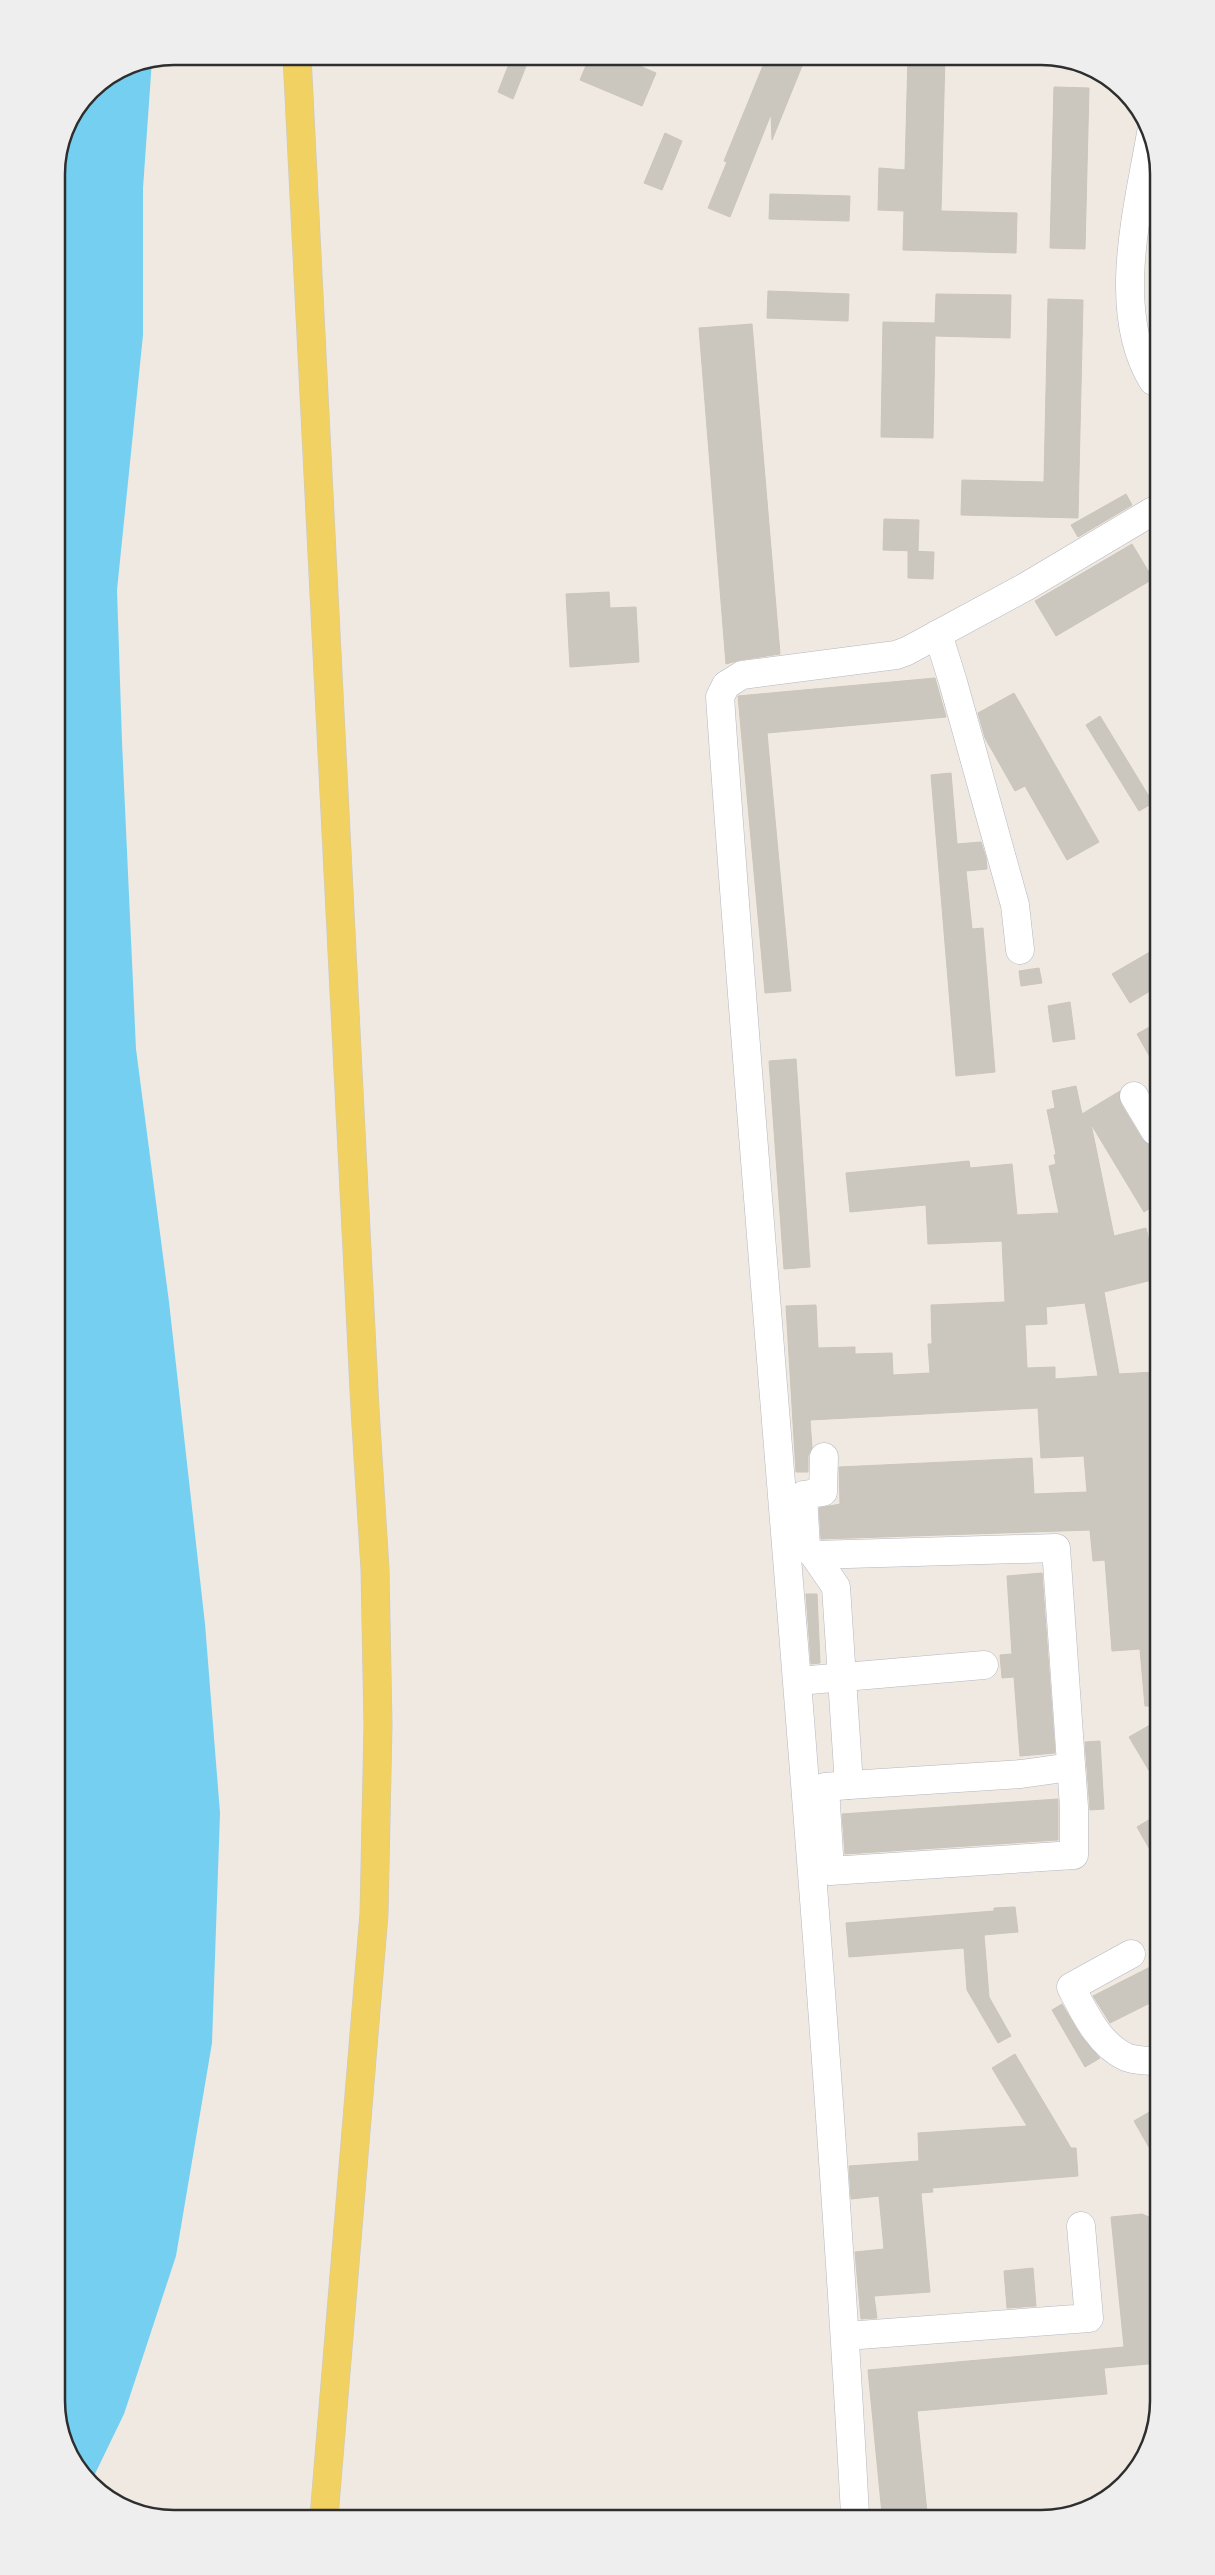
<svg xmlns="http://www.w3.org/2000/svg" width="1215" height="2575" viewBox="0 0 1215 2575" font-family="Raleway,sans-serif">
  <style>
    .water { fill: #75cff0 }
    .building { fill: #cbc7bf; stroke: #cbc5ba; fill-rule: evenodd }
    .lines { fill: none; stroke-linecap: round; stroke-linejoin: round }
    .minor-casing { stroke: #b4b7c1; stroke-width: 29 }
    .major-casing { stroke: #c9c9c9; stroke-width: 29 }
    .minor { stroke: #fff; stroke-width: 28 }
    .major { stroke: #f2d163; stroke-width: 28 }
    .rim { fill: none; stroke: #2e2e2e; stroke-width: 2.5 }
  </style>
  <rect width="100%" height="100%" fill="#efe9e1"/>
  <polygon class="water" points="152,60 143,188 143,335 117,590 122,742 136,1049 169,1302 205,1624 220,1813 212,2043 176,2256 124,2414 92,2480 63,2439 56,166 65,128 91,90 129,65"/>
  <g class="building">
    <polygon points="512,56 530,56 513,99 498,92"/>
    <polygon points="590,56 599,56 616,64 619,57 656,73 642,106 580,80"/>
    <polygon points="767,56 806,56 772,140 771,114 730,217 708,208 727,162 724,161"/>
    <polygon points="908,56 945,56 941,211 1017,213 1016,253 903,250 904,211 878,210 879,168 905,170"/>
    <polygon points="1054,87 1089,88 1085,249 1050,248"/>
    <polygon points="665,133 682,141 662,190 644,183"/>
    <polygon points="770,194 850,196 849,221 769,219"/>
    <polygon points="768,291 849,294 848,321 767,318"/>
    <polygon points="936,294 1011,295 1010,338 935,336 933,438 881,437 883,322 935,323"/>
    <polygon points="1048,299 1083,300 1078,518 961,515 962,480 1044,482"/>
    <polygon points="752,324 780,654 740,660 726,664 699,328"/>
    <polygon points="1126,494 1132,505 1078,537 1071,525"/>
    <polygon points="884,519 919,520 918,551 883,550"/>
    <polygon points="1132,544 1153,579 1056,636 1035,601"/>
    <polygon points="908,551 934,552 933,579 908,578"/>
    <polygon points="609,592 610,608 636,607 639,662 570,667 566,594"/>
    <polygon points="935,678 946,717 767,733 791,991 765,993 738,696"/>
    <polygon points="1014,693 1099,842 1067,860 1025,786 1015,791 985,738 978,713"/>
    <polygon points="1100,716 1153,803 1139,811 1086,725"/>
    <polygon points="951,773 957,844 981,842 986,858 987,869 966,871 972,929 983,928 995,1072 956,1076 931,775"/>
    <polygon points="1155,949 1155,988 1130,1003 1112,974"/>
    <polygon points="1039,968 1042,983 1021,986 1019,971"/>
    <polygon points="1070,1002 1075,1039 1053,1042 1048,1006"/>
    <polygon points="1155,1024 1155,1066 1137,1034"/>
    <polygon points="796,1059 810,1267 784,1269 769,1061"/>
    <path d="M1076 1086 1082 1114 1120 1091 1121 1104 1142 1139 1155 1149V1205L1144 1212 1091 1124 1114 1236 1146 1228 1152 1254 1156 1253V1279L1104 1292 1119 1374 1155 1372 1157 1706H1145L1140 1649 1112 1651 1105 1560 1093 1561 1090 1530 821 1539 819 1508 840 1504 839 1467 1032 1458 1034 1494 1087 1492 1084 1456 1041 1458 1038 1408 810 1420 812 1448 808 1456V1472H796L786 1306 816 1305 818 1348 855 1347V1354L892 1353 893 1375 930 1373 928 1344H932L931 1305 1005 1302 1002 1241 928 1244 926 1205 850 1212 846 1173 969 1161 970 1168 1012 1164 1017 1215 1059 1213 1049 1166 1056 1164 1054 1155 1056 1154 1047 1110 1055 1108 1052 1091ZM1085 1303 1098 1376 1055 1379V1367L1027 1368 1025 1325 1047 1324 1046 1307Z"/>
    <polygon points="1042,1573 1055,1753 1020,1756 1014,1677 1002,1678 1000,1655 1012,1654 1007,1576"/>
    <polygon points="806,1594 817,1594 820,1663 811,1664"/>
    <polygon points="1157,1721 1157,1784 1129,1737"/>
    <polygon points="1100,1741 1104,1809 1090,1810 1085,1742"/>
    <polygon points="1058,1799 1058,1840 845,1854 842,1814"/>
    <polygon points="1157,1815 1157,1862 1137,1827"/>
    <polygon points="1015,1907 1018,1932 984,1935 989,1997 1011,2036 998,2043 967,1990 964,1948 849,1957 846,1923 994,1911 994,1908"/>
    <polygon points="1158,1963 1158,1999 1110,2023 1093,1996"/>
    <polygon points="1062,2004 1081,2036 1100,2058 1085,2067 1052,2010"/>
    <polygon points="1015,2054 1071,2148 1076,2148 1078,2176 932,2188 933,2192 921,2193 930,2292 874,2296 877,2318 861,2319 855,2252 884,2249 879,2196 851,2199 849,2166 919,2161 918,2133 1027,2126 992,2068"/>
    <polygon points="1158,2107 1158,2163 1134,2121"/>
    <polygon points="1142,2214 1158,2221 1159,2363 1104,2368 1107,2394 917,2411 927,2513 882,2514 868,2370 1124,2347 1111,2217"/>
    <polygon points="1033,2268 1036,2306 1007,2308 1004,2271"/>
  </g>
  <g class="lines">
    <defs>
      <g id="minor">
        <path d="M1151 133C1138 209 1110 312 1153 381"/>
        <polyline points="938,634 953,682 1015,905 1020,950"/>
        <polyline points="1134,1096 1155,1131"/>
        <polyline points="814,1555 1056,1548 1074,1807 1074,1855 830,1871 825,1787 849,1785 836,1587 814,1555 806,1547 803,1495 823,1492 824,1457"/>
        <polyline points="798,1681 984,1665"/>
        <polyline points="849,1785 1021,1774 1071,1767"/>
        <path d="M1131 1954 1071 1987C1084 2012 1099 2045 1126 2057 1135 2061 1148 2060 1158 2062"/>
        <polyline points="846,2336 1089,2318 1081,2226"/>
        <path d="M855 2514C822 1907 762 1303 720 697L726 685 742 675 896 655 907 651 1027 586 1153 511"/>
      </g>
      <polyline id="major" points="297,56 365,1409 375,1569 378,1725 374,1914 324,2517"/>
    </defs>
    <use href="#minor" class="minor-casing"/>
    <use href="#major" class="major-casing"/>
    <use href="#minor" class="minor"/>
    <use href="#major" class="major"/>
  </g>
  <path d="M0 0H1215V2575H0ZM174 65H1041A109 109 0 0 1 1150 174V2401A109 109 0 0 1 1041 2510H174A109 109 0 0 1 65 2401V174A109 109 0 0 1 174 65Z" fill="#eee" fill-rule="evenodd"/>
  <path class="rim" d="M174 65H1041A109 109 0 0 1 1150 174V2401A109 109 0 0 1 1041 2510H174A109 109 0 0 1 65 2401V174A109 109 0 0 1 174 65Z"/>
</svg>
